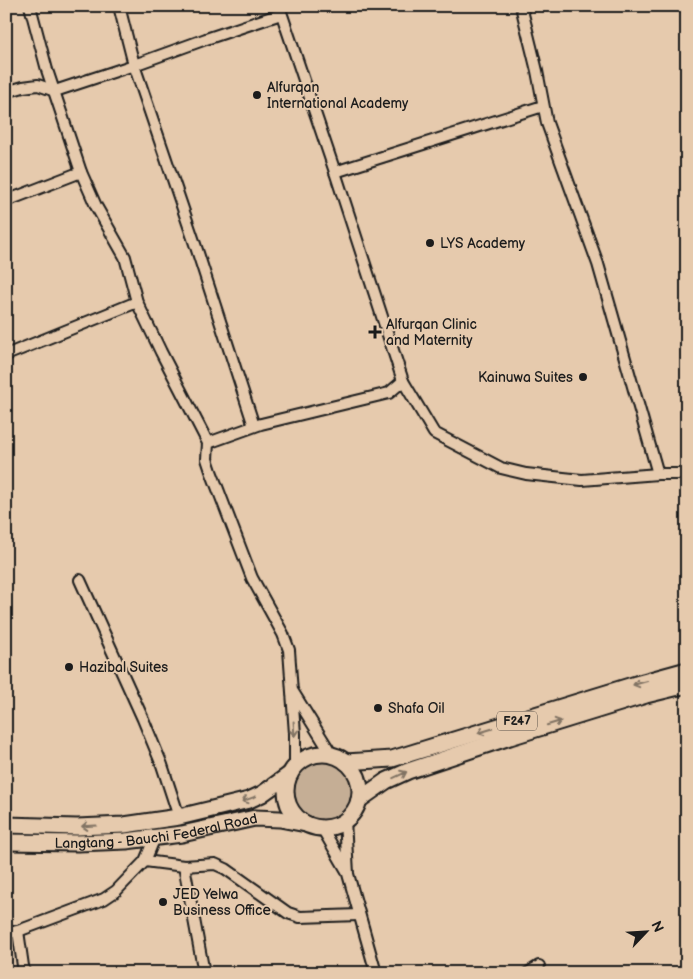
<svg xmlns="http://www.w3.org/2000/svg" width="693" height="979" viewBox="0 0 693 979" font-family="'Balsamiq Sans',sans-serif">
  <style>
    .green { fill: #c5ae95; stroke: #706558 }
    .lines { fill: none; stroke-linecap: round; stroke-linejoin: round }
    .street-casing { stroke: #1c1c1c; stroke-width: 14 }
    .primary-casing { stroke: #1c1c1c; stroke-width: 19 }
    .street { stroke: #e6caad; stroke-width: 10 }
    .primary { stroke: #e6caad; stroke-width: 15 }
    .oneway { stroke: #817364 }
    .poi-dot { fill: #1c1c1c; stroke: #e6caad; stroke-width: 2 }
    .labels { text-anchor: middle; stroke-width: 4; stroke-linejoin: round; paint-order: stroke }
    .shield { fill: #e6caad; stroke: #595048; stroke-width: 1 }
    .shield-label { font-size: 12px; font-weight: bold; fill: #1c1c1c }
    .poi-label { font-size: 14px; fill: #1c1c1c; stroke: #e6caad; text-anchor: start }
    .street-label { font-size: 14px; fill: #1c1c1c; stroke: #e6caad }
  </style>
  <rect width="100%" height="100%" fill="#e6caad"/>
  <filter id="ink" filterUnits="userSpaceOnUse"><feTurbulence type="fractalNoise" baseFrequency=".02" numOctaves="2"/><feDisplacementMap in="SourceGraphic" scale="10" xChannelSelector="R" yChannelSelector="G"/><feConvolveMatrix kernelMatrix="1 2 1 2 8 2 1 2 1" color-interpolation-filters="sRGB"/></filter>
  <g filter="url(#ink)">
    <circle class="green" cx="323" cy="791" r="32"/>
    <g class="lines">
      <defs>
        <g id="street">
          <polyline points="30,6 47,70 81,172 96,206 125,257 137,302 161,352 208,443 207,459 211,471 252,578 283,634 289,650 295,734 295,767"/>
          <polyline points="119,6 134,65 197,250 254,426"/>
          <polyline points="279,6 335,172 403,381 434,433 501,468 526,474 582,480 658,474 687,474"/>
          <polyline points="521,6 537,71 547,123 598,264 658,474"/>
          <polyline points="686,6 687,10"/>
          <polyline points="6,92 23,87 38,85 55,91 134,65 206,39 281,14"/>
          <polyline points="335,172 543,106"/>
          <polyline points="6,201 81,172"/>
          <polyline points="6,355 137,302"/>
          <polyline points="208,443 261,424 389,393 403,381"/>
          <polyline points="80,580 143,719 162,765 179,817"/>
          <polyline points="293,692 332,755"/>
          <polyline points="345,820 348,874 376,973"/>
          <polyline points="322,828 347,871"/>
          <polyline points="145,861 184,866 215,864 226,869 288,913 300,917 359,915"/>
          <polyline points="184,866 204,973"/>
          <polyline points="18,931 24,973"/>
          <polyline points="6,933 18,931 104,899 116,891 145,861 155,837"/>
          <polyline points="528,973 539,966"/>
        </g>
        <g id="primary">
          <circle cx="323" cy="791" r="37"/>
          <polyline points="346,762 392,759 636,684 687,670"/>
          <polyline points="359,800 386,781 408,771 510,737 646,695 687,685"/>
          <polyline points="6,825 77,827 124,825 179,817 249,800 262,794 290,774"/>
          <path id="s1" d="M6 842 78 843 126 841 182 834 255 818 280 819 306 824"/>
        </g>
      </defs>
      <use href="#street" class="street-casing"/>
      <use href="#primary" class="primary-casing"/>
      <use href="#street" class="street"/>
      <use href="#primary" class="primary"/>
    </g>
    <defs><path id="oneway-shaft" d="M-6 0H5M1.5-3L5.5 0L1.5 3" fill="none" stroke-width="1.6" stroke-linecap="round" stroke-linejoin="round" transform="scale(1.25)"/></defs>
    <g class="oneway">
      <use href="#oneway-shaft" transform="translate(640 683) rotate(164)"/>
      <use href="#oneway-shaft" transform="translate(554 723) rotate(-17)"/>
      <use href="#oneway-shaft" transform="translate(294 729) rotate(87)"/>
      <use href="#oneway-shaft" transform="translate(485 731) rotate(163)"/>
      <use href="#oneway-shaft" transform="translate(400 775) rotate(-25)"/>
      <use href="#oneway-shaft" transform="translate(249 799) rotate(160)"/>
      <use href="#oneway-shaft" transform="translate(89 826) rotate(177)"/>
    </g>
  </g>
  <g class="poi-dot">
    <circle cx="257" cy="95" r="5"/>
    <circle cx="430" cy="243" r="5"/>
    <path d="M372.5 324.5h5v5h5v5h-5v5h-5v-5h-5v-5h5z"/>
    <circle cx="583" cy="377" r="5"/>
    <circle cx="69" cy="667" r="5"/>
    <circle cx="378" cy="708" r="5"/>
    <circle cx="163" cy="902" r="5"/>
  </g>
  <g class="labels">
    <rect class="shield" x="497" y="711.5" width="40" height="19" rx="4"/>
    <g class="shield-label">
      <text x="517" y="725">F247</text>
    </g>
    <g class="poi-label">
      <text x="267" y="92">Alfurqan<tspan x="267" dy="16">International Academy</tspan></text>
      <text x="440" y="248">LYS Academy</text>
      <text x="386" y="329">Alfurqan Clinic<tspan x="386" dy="16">and Maternity</tspan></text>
      <text x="573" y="382" text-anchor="end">Kainuwa Suites</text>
      <text x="79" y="672">Hazibal Suites</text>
      <text x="388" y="713">Shafa Oil</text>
      <text x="173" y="899">JED Yelwa<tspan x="173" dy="16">Business Office</tspan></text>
    </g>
    <g class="street-label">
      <text dy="5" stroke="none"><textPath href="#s1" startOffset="151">Langtang - Bauchi Federal Road</textPath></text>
    </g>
  </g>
  <rect width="693" height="979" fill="none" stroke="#e6caad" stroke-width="25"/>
  <rect x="12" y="12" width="668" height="954" fill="none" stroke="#1c1c1c" stroke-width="2" filter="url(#ink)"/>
  <g transform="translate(646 932) rotate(65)" stroke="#e6caad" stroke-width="4" paint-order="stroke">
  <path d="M0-4L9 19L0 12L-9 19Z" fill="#1c1c1c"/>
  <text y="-8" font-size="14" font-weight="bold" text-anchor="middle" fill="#1c1c1c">N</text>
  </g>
</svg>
